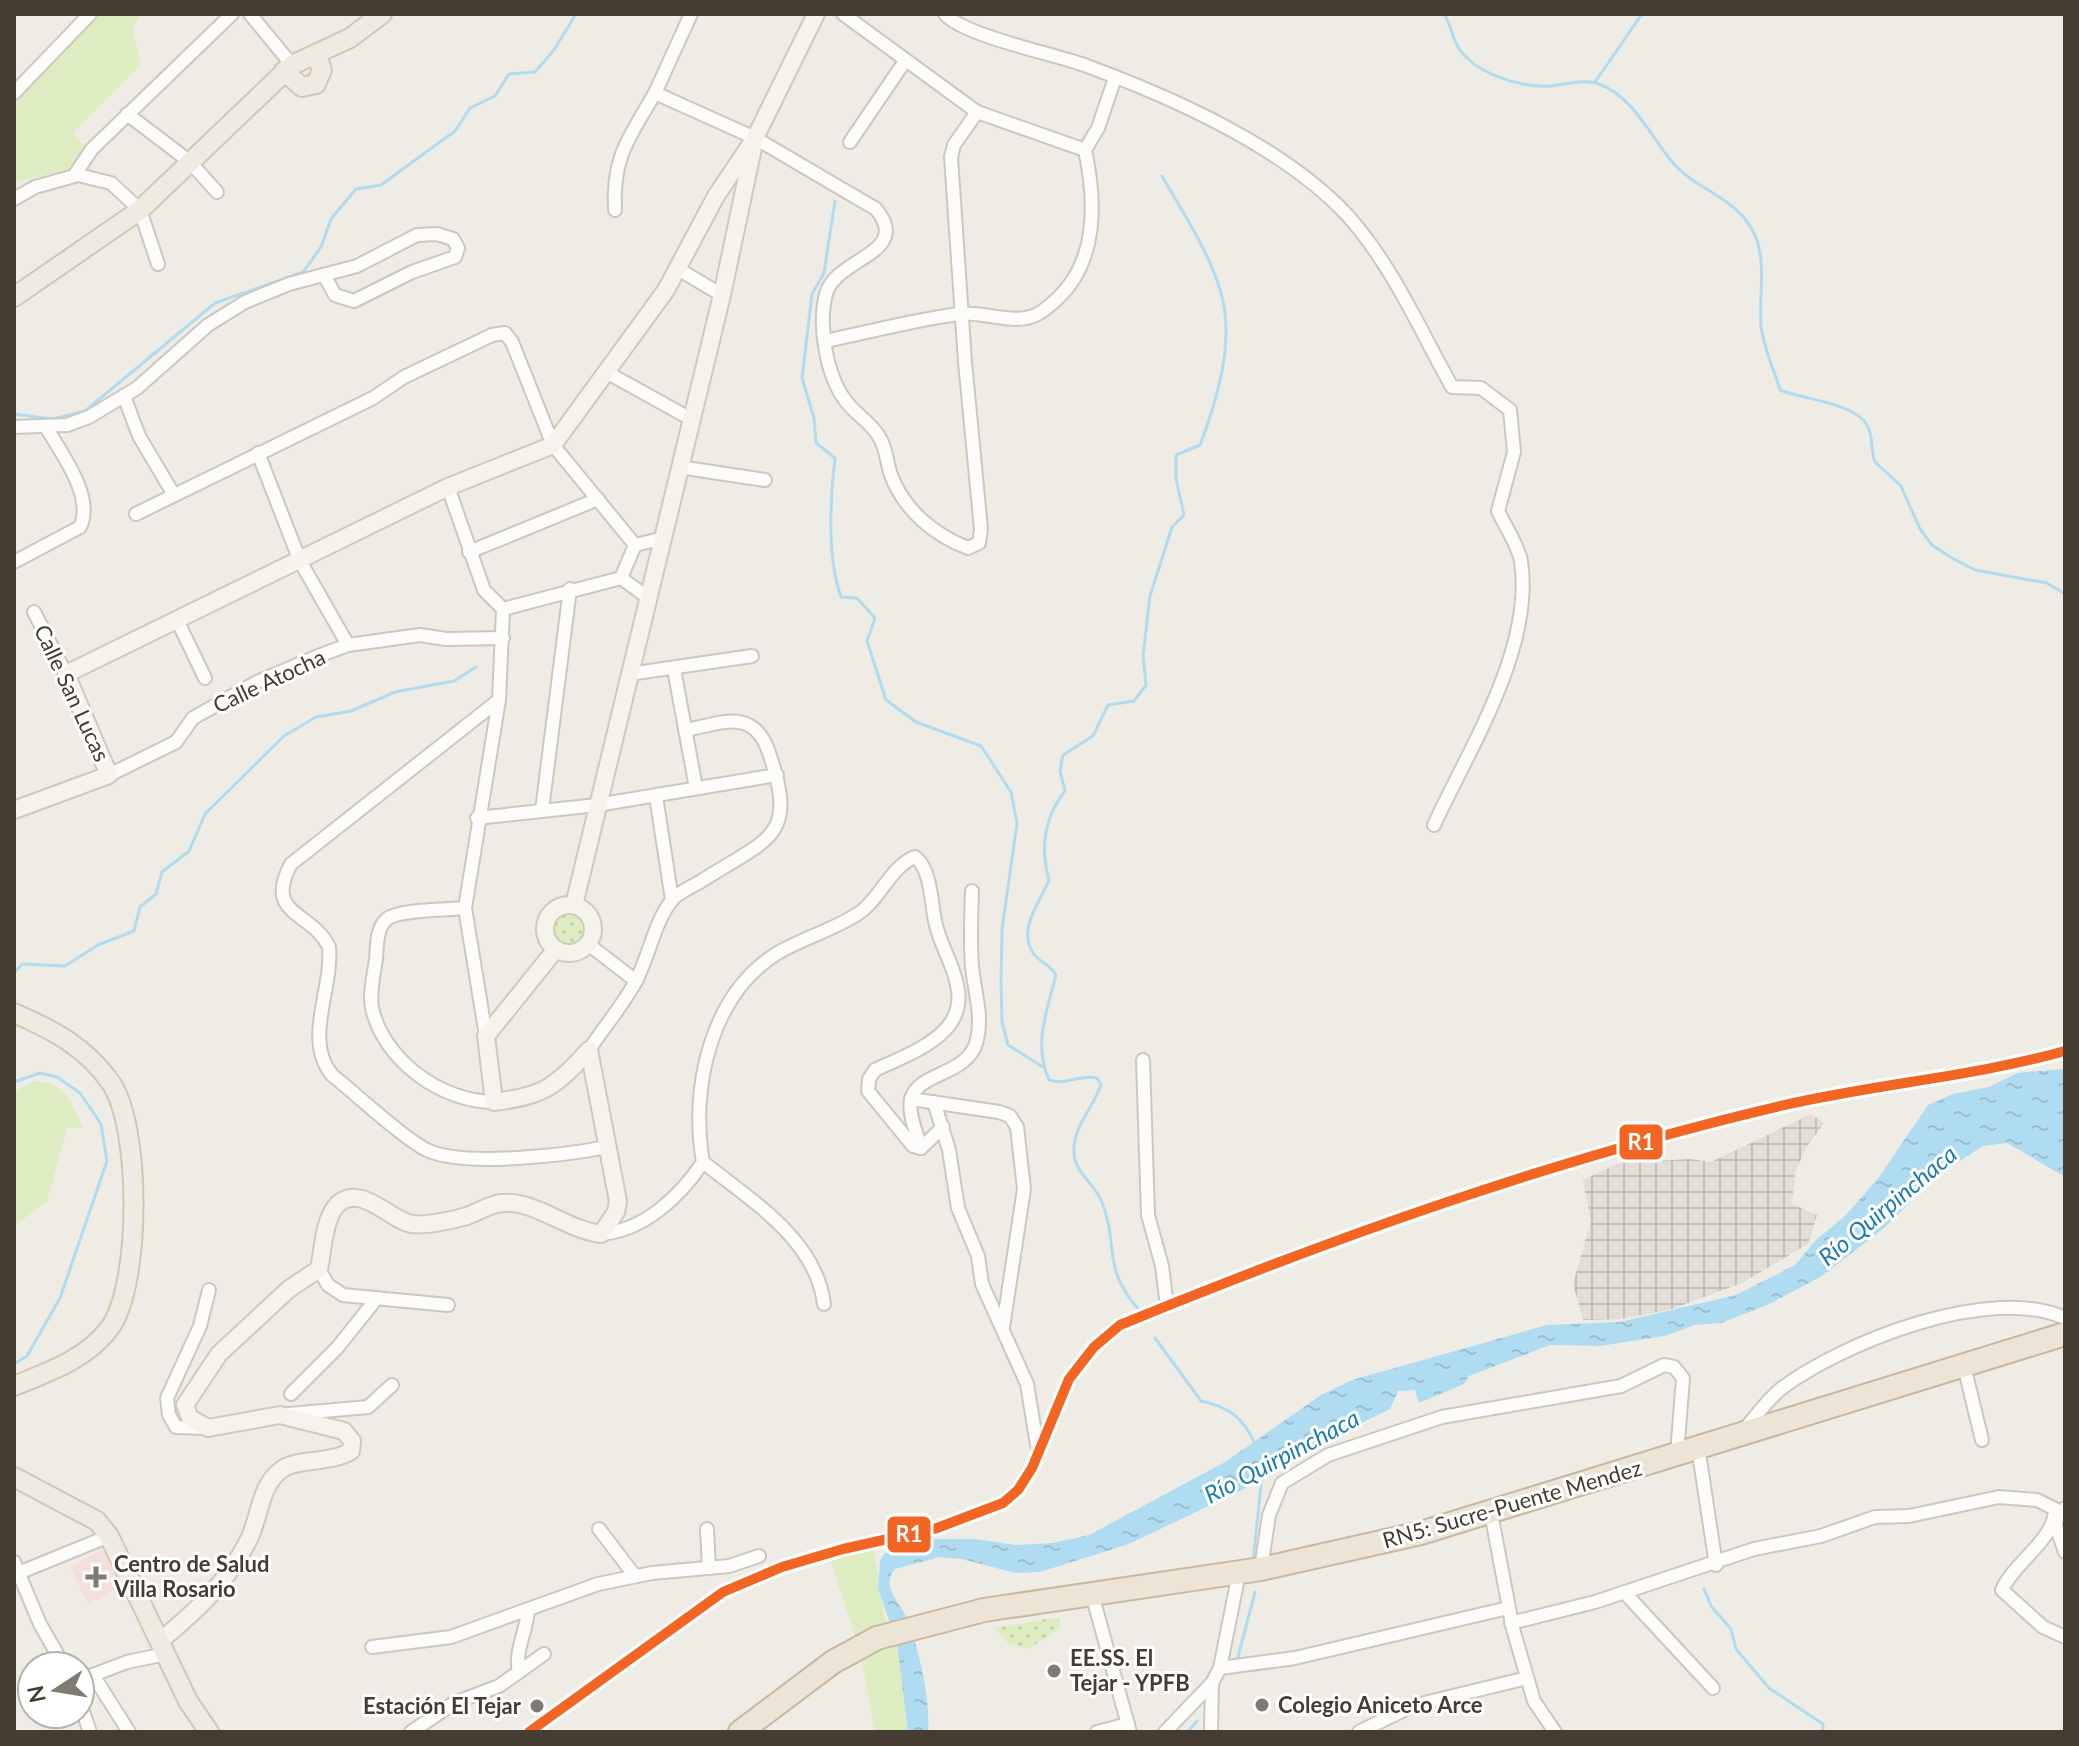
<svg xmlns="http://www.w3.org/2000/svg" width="2079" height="1746" viewBox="0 0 2079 1746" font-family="Lato,sans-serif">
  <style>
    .industrial { fill: url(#industrial-grid) }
    .medical { fill: #f3dfdb }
    .grass { fill: #deedc1 }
    .park { fill: url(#park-dots) }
    .water { fill: url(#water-ripples) }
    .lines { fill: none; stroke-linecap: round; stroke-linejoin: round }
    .stream { stroke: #b0dcf2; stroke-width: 3 }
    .street-casing { stroke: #cbc8c1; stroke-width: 16 }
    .secondary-casing { stroke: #d0cabc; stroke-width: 20 }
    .primary-casing { stroke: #d4c7b0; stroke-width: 22 }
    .highway-casing { stroke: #cab89e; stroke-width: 26 }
    .street { stroke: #fdfcfb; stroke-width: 12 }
    .secondary { stroke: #f6f3ec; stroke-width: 16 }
    .primary { stroke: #f0ebe2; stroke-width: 18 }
    .highway { stroke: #ebe4d7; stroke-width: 22 }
    .rail-1-casing { stroke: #fff; stroke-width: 16 }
    .rail-1 { stroke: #f26522; stroke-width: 10 }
    .poi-dot { fill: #807a71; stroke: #fff; stroke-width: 3 }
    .labels { text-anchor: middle; stroke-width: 6; stroke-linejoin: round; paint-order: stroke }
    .street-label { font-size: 22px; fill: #453c32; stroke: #fff }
    .poi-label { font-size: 22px; font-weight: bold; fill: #453c32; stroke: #fff; text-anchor: start }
    .water-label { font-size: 24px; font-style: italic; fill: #1e7cb3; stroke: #fff }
    .line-badge { stroke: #fff; stroke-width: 3 }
    .badge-label { font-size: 22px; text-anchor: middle; font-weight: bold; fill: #fff }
  </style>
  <defs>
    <pattern id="industrial-grid" width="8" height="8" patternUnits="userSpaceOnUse" patternTransform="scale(2)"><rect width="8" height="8" fill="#e2ddd6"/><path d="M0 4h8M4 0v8" fill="none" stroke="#c3bfb8"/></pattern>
    <pattern id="park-dots" width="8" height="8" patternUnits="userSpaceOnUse" patternTransform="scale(2)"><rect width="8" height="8" fill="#deedc1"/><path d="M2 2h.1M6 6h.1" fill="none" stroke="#c0cca6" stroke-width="1.8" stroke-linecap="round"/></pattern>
    <pattern id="water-ripples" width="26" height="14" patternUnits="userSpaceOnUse" patternTransform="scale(2)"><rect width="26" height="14" fill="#b0dcf2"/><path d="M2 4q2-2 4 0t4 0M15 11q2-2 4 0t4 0" fill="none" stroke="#99bed0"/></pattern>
  </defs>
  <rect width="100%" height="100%" fill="#efece5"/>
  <polygon class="industrial" points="1811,1114 1824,1123 1806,1148 1795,1172 1792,1204 1817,1215 1808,1244 1742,1283 1669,1310 1620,1319 1583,1320 1573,1284 1591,1221 1583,1180 1619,1163 1690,1159 1711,1162"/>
  <polygon class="medical" points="103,1550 121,1587 88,1604 70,1566"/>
  <g class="grass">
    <polygon points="78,14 141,14 132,27 141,65 73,133 90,153 64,171 14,182 14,85"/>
    <path d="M35 1081C65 1081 72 1104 83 1128H67L47 1201 14 1226V1092Z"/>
    <polygon points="873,1546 886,1626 856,1639 829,1556"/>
    <polygon points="897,1644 908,1732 875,1732 861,1657"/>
  </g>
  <g class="park">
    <circle cx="569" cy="927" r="17"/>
    <polygon points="1059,1617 1060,1629 1028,1649 1009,1644 994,1628"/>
  </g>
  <path class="water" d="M2065 1069V1177L2007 1143 1983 1146 1934 1178 1884 1228 1822 1276 1767 1305 1721 1323 1695 1325 1664 1336 1600 1346 1550 1345 1469 1376 1464 1384 1419 1403 1415 1390 1398 1391 1390 1409 1316 1445 1242 1490 1129 1544 1040 1572 1015 1573 962 1559 940 1557 895 1569C890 1575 889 1579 890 1586 892 1597 900 1605 905 1614 918 1643 931 1701 928 1732H908L897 1644 878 1588 880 1560 885 1553 932 1539H975L1015 1545 1053 1543 1089 1535 1225 1462 1321 1395 1352 1380 1547 1325 1620 1322 1736 1295 1795 1265 1816 1240 1846 1215 1879 1177 1928 1105 1953 1094 1989 1087 2017 1073Z"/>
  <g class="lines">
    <g class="stream">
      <path d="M1444 14C1451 25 1452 37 1458 47 1475 74 1521 88 1551 86 1565 84 1586 79 1599 84 1634 97 1650 136 1673 163 1693 186 1725 195 1745 219 1771 250 1758 290 1761 325 1763 347 1774 369 1780 390 1804 400 1853 402 1867 425 1874 437 1870 449 1875 462L1901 486 1920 529 1932 545 1952 558 1975 570 2047 583 2065 594"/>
      <polyline points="1595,82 1642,14"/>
      <path d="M835 201 824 273 812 294 802 378 814 418 816 443 835 458C830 501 827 557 841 597L857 598 875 618 867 641 886 700 916 722 981 746 1011 792 1017 823 1002 929 1001 981 1002 1022 1008 1045 1043 1067"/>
      <polyline points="14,414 53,419 85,411 215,303 303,272 321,247 331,219 356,189 381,185 455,131 470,108 495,96 509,74 535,72 554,50 576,14"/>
      <polyline points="14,973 22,964 65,966 98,945 134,931 140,907 156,894 162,872 189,851 205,814 284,736 316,717 351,711 395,692 454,681 476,667"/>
      <polyline points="14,1082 40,1073 57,1077 80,1093 101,1124 107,1161 60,1298 27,1356 14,1364"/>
      <path d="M1138 1309C1100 1264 1120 1245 1101 1200 1092 1180 1072 1172 1074 1147 1075 1125 1094 1106 1101 1085L1097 1078C1079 1074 1066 1086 1049 1080 1033 1044 1047 1011 1056 975 1050 964 1040 963 1033 953 1017 928 1041 901 1049 880 1040 848 1044 818 1065 791L1060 771 1063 755 1093 736 1108 705 1134 701 1146 685 1143 656 1150 596 1172 527 1184 515 1176 479V455L1200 445C1217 400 1235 341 1221 293 1209 251 1183 213 1162 176"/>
      <path d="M1155 1338 1201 1401C1229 1407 1243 1417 1255 1444"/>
      <polyline points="1253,1561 1262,1477"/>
      <polyline points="1704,1589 1711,1606 1731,1629 1736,1649 1769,1688 1823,1724 1823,1732"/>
      <polyline points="1238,1657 1255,1592"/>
      <polyline points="1188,1732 1197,1721"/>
    </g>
    <defs>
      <g id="street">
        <polyline points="250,14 292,65"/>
        <path d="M691 14 655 93 755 138 876 209C913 254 836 257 826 294 818 325 826 374 845 400 854 413 869 421 878 435 887 448 886 461 891 475 904 510 934 535 968 548L979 543 981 529 965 362 951 157 954 145 977 112 843 14"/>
        <path d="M945 14C964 36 1055 54 1087 66 1174 98 1284 147 1348 216 1392 265 1420 330 1452 387L1481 388 1510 410 1514 452 1498 511C1505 526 1518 545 1521 561 1534 648 1470 747 1434 825"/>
        <polyline points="14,93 90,14"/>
        <polyline points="127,114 189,161 217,192"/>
        <polyline points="850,142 905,61"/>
        <polyline points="1085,150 1098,128 1115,78"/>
        <polyline points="74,176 92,149 232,14"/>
        <polyline points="14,199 35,187 78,175 111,183 140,210 158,264"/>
        <path d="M615 210C612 157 629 138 655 93"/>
        <polyline points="678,269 722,295"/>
        <path d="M825 341C869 332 914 320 958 314 980 311 1004 322 1026 318 1039 316 1048 307 1057 299 1098 261 1096 201 1085 150L977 112"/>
        <polyline points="606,372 691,419"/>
        <polyline points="124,396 139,436 174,495"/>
        <polyline points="14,427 67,425 89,417 137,388 208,325 245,302 289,284 357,266 417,235 437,234 453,239 458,248 455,257 412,272 354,301 335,295 324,275"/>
        <polyline points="258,453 300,561 348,645"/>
        <polyline points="679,467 765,480"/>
        <polyline points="448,487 484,590 503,609"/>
        <polyline points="136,514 373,398 404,377 492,335 505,333 512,342 553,445 635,545 621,578 503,609"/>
        <polyline points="635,545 664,538"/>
        <polyline points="469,552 598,499"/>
        <path d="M14 562 80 527C95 497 61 453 46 427"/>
        <polyline points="621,578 650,599"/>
        <polyline points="34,612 66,674"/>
        <polyline points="178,622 205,678"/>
        <polyline points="674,669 696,788"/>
        <polyline points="629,674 752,656"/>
        <path d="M499 700 291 864C263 916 312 911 329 947 333 990 303 1039 332 1075 355 1093 406 1141 429 1151 468 1167 566 1155 607 1147"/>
        <polyline points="109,775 176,742 193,718 257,682 318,656 348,645 420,635 446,639 503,638"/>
        <polyline points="656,796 672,900"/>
        <polyline points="542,810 570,589"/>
        <polyline points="477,818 597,805 777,775"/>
        <path d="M465 908C448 910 399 909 387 919 376 928 377 947 376 959 374 974 369 994 372 1008 384 1061 442 1102 494 1102"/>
        <polyline points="588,944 636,981"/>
        <polyline points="486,1036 465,908 499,700 503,609"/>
        <path d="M589 1050C604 1027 624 1004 637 979 649 955 655 921 672 900 678 892 694 886 703 880 770 837 799 838 768 750 752 707 720 724 685 730"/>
        <polyline points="1143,1060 1148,1215 1162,1266 1167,1306"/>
        <polyline points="911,1099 999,1112 1010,1116 1017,1127 1024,1189 1003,1327"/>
        <polyline points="934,1102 949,1150 958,1208 978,1256 982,1284 1027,1384 1037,1445"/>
        <path d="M921 1148C917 1134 908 1114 911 1100 917 1071 968 1077 977 1040 983 1015 974 990 972 966 970 941 971 916 972 891"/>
        <path d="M703 1162C750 1200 816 1239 824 1304"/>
        <path d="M601 1234C643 1231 680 1197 703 1162 690 1089 710 996 776 954 802 938 834 930 859 913 880 899 891 866 915 857 931 868 931 902 935 921 939 943 953 963 957 985 969 1035 910 1053 875 1070L869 1079 868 1091 913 1146 921 1148 943 1127"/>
        <polyline points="319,1269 328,1285 343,1295 448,1305"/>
        <polyline points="1966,1374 1982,1440"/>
        <polyline points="291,1394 337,1348 377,1298"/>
        <polyline points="289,1414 368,1407 392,1385"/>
        <polyline points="208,1428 176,1427 169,1415 167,1398 200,1326 209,1290"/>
        <path d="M1745 1429C1756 1416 1768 1399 1782 1388 1844 1342 1990 1284 2065 1318"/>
        <polyline points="1698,1447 1716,1565"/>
        <polyline points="2065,1508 2055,1523 2065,1552"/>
        <polyline points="1491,1513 1513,1629 1534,1701 1555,1732"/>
        <polyline points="599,1529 635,1576"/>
        <polyline points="707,1529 709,1568"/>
        <polyline points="14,1562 40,1624 64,1666"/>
        <polyline points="1261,1569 1269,1515 1282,1483 1328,1455 1442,1417 1621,1386 1664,1365 1674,1367 1683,1378 1677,1454"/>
        <polyline points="16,1574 109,1536"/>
        <polyline points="1624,1592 1713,1688"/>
        <polyline points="1092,1594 1130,1732"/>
        <path d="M1511 1623 1595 1602 1754 1549 1821 1536 1875 1517 1909 1516 1999 1497 2037 1500 2055 1509C2055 1540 2014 1562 2002 1590L2043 1627 2065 1637"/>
        <polyline points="372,1647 451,1637 598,1584 652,1573 729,1566 759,1556"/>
        <polyline points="1220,1668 1295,1658 1508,1608"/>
        <path d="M519 1672C514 1650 527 1632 528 1609"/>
        <polyline points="93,1675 129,1732"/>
        <polyline points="80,1680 127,1662 166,1654"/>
        <polyline points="80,1703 90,1732"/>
        <polyline points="411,1732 454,1703 499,1686 544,1654"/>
        <polyline points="1097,1732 1128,1724"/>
        <polyline points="1165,1732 1212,1683 1220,1668 1239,1573"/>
        <polyline points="1211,1732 1212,1683"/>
        <polyline points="1359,1732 1412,1706 1527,1678"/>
      </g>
      <g id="secondary">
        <polyline points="14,810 109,775 66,674 448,487 553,445 666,290 716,196 755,138 816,14"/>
        <polyline points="574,905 722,295 753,148"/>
        <circle cx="569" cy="929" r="24"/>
        <path d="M556 949 486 1036 494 1102C544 1096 555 1087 589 1050"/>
        <path d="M160 1641C195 1612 227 1583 248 1541 260 1519 259 1486 281 1470 296 1458 330 1464 351 1451L352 1441 344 1431 280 1415 208 1428 190 1418 185 1405 219 1354 289 1289 319 1269C323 1250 324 1217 338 1204 361 1183 391 1221 412 1224 426 1226 453 1220 467 1216 478 1212 490 1204 502 1203 535 1200 567 1230 601 1234L616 1212 618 1201 589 1050"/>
      </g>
      <g id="primary">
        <polyline points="284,71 302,87 316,84 322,70 316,54"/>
        <polyline points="14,297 140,210 292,65 350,38 382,14"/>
        <path d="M14 1013C53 1030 86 1047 111 1083 141 1127 141 1282 111 1326 89 1358 49 1372 14 1386"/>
        <polyline points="14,1477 97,1521 109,1536 188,1701 209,1732"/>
      </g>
      <polyline id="highway" points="740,1732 833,1662 877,1638 984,1610 1261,1569 1421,1533 2065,1334"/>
    </defs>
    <use href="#street" class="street-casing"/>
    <use href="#secondary" class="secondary-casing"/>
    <use href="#primary" class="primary-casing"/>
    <use href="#highway" class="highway-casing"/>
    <use href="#street" class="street"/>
    <use href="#secondary" class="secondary"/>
    <use href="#primary" class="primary"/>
    <use href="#highway" class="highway"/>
    <defs>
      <path id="rail-1" d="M529 1732 723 1592 782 1567 843 1549 937 1528 1003 1503 1018 1490 1032 1468 1069 1379 1094 1347 1120 1325C1335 1237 1554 1159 1780 1106 1874 1084 1972 1077 2065 1051"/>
    </defs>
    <use href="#rail-1" class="rail-1-casing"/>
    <use href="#rail-1" class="rail-1"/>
  </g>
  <g class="poi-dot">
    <path d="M92 1565h8v8h8v8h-8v8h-8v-8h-8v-8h8z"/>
    <circle cx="1054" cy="1671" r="8"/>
    <circle cx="1262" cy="1705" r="8"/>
    <circle cx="537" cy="1706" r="8"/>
  </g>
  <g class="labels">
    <g class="street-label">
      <text transform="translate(269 681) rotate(-25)" y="8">Calle Atocha</text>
      <text transform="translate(72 693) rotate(65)" y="8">Calle San Lucas</text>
      <text transform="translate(1512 1504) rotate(-16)" y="8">RN5: Sucre-Puente Mendez</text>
    </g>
    <g class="poi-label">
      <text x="114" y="1572">Centro de Salud<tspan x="114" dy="25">Villa Rosario</tspan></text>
      <text x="1070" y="1666">EE.SS. El<tspan x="1070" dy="25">Tejar - YPFB</tspan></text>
      <text x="1278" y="1713">Colegio Aniceto Arce</text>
      <text x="521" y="1714" text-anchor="end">Estación El Tejar</text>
    </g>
    <g class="water-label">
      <text transform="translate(1888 1206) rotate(-40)" y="8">Río Quirpinchaca</text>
      <text transform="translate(1282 1457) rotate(-28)" y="8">Río Quirpinchaca</text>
    </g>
  </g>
  <g class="line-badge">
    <rect x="1618" y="1123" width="46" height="38" rx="8" fill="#f26522"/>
    <rect x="886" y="1515" width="46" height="39" rx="8" fill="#f26522"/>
  </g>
  <g class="badge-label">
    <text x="1641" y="1150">R1</text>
    <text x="909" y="1542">R1</text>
  </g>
  <rect width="2079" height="1746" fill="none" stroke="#453c32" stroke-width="32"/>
  <g transform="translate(56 1690) rotate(258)"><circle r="38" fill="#ffffff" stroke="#b5b1ad" stroke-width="2"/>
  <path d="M0-6L14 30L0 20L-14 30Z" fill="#807a71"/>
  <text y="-12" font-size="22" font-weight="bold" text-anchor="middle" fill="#453c32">N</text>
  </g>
</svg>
